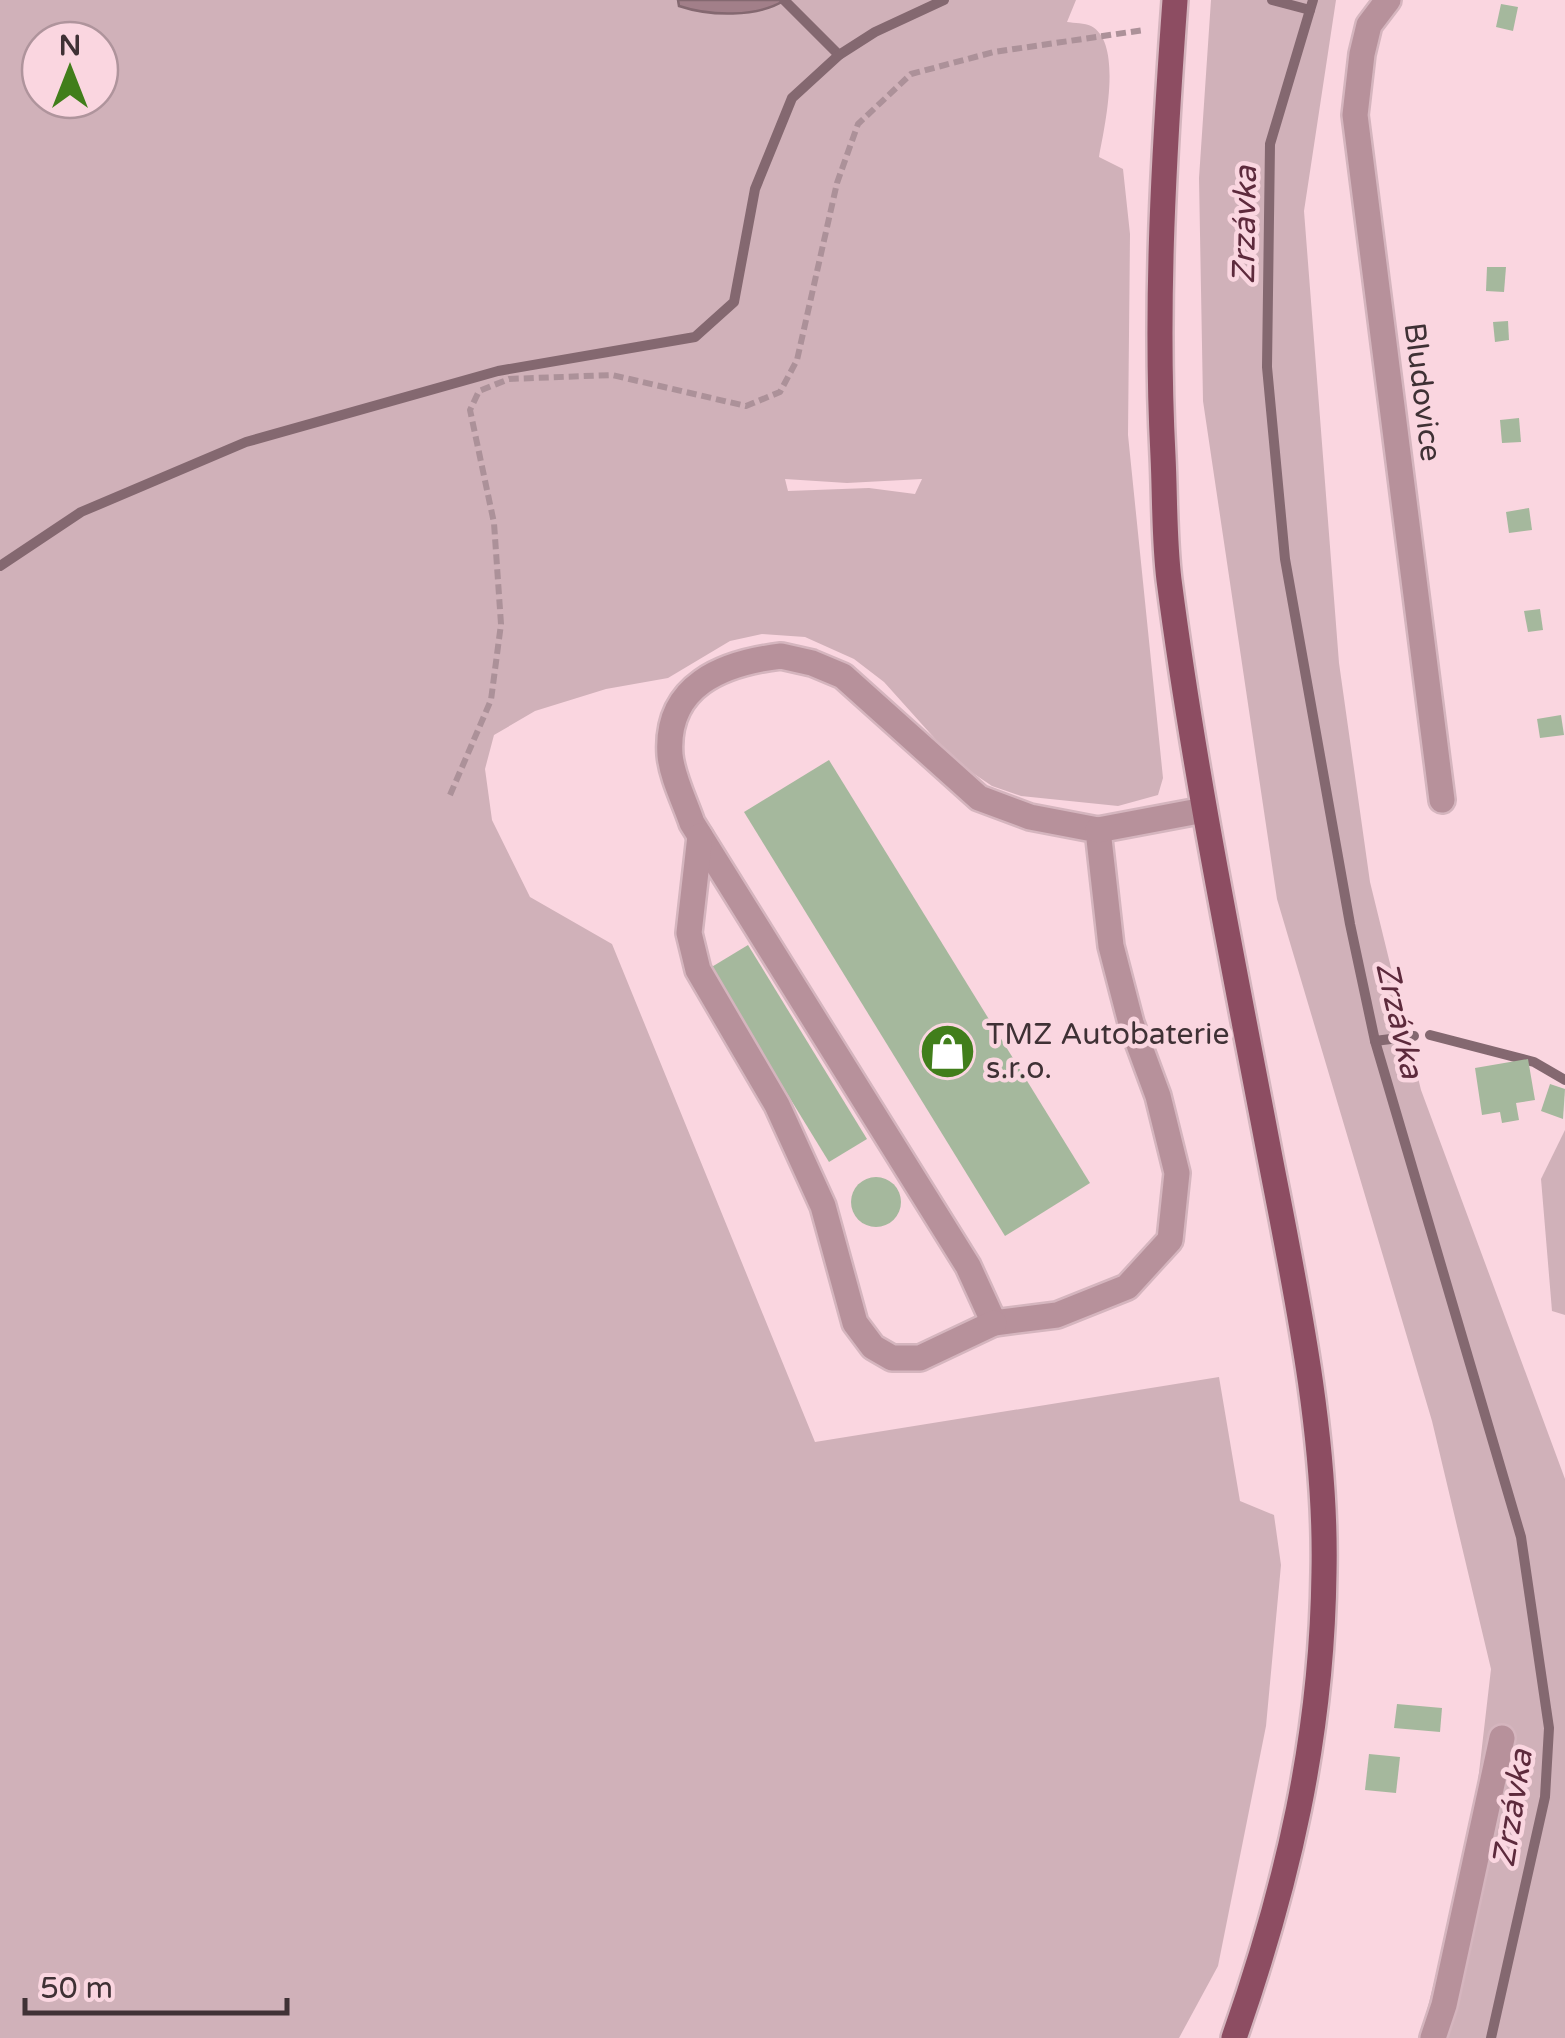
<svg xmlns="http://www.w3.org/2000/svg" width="1565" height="2038" viewBox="0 0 1565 2038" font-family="'Varela Round',sans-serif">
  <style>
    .green { fill: #d0b1b9; fill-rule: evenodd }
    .water { fill: #a27f89; stroke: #846870; stroke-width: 2.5 }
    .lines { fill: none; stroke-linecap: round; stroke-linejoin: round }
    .stream { stroke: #846870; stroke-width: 10 }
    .building { fill: #a5b89d }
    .minor-casing { stroke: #d5b5be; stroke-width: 30 }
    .major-casing { stroke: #d5b5be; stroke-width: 30 }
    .path { stroke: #ac9199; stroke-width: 6; stroke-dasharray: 10 5; stroke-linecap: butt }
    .minor { stroke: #b7919b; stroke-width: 25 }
    .major { stroke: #8d4d62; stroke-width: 25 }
    .labels { text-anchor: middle; stroke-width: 9; stroke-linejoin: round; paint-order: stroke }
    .street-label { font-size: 30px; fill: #3f3135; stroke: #fad6e0 }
    .poi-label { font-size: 30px; fill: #3f3135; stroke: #fad6e0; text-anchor: start }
    .water-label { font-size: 32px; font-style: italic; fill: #5d2a3c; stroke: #fad6e0 }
  </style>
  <rect width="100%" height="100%" fill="#fad6e0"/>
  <g class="green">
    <path d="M0 0H1076L1067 22C1074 23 1085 23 1091 26 1124 43 1104 129 1099 157L1123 169 1130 234 1128 435 1163 778 1158 795 1118 806 1021 796 992 786 955 761 884 682 854 659 805 637 762 634 730 641 668 678 606 689 535 711 494 735 485 769 492 820 530 897 612 944 815 1442 1219 1377 1240 1501 1274 1515 1281 1565 1266 1726 1218 1966 1179 2038H0ZM40 40H100V100H40ZM785 479 847 483 922 479 915 494 869 488 788 491Z"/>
    <polygon points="1211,0 1336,0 1304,211 1339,663 1370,882 1421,1090 1565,1479 1565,2038 1420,2038 1472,1833 1491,1669 1432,1421 1277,899 1203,401 1199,178"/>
    <polygon points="1565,1130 1565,1315 1552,1311 1541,1179"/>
  </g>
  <path class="water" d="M678 0H785C757 18 709 16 679 6Z"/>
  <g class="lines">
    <g class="stream">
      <polyline points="784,0 839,55"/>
      <polyline points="1272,0 1310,10"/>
      <polyline points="1313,0 1270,144 1267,367 1285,559 1350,924 1375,1041 1521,1537 1549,1728 1545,1797 1491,2038"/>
      <polyline points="0,566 81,512 246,442 498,371 695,337 734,302 755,189 792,98 839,55 875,32 944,0"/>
      <polyline points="1430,1035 1534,1062 1565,1080"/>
      <polyline points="1375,1041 1414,1036"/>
    </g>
  </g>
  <g class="building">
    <polygon points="1501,4 1518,7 1513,31 1496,27"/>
    <polygon points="1487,267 1506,267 1504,292 1486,291"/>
    <polygon points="1508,321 1509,340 1495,342 1493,322"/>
    <polygon points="1519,418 1521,442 1502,443 1500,420"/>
    <polygon points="1529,508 1532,530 1509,533 1506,512"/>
    <polygon points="1540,609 1543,630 1528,632 1524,611"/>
    <polygon points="1561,715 1564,735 1540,738 1537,719"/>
    <polygon points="829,760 1090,1183 1005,1236 744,812"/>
    <polygon points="748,945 867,1139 829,1162 710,968"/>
    <polygon points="1528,1059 1535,1100 1516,1103 1519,1120 1502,1123 1500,1112 1482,1115 1475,1068"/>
    <polygon points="1550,1084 1565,1089 1563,1119 1541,1111"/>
    <circle cx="876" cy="1202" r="25"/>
    <polygon points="1397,1704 1442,1708 1440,1732 1394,1728"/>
    <polygon points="1369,1754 1400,1757 1396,1793 1365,1790"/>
  </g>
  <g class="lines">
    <defs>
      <g id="minor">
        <polyline points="1388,0 1369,25 1362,54 1355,115 1442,800"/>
        <path d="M781 656 812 663 843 676 979 798 1030 817 1098 830 1111 946 1131 1023 1158 1096 1177 1173 1170 1240 1127 1287 1057 1315 994 1323 968 1266 692 823C685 802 672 777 670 755 665 685 723 663 781 656Z"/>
        <polyline points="1098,830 1204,810"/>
        <polyline points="700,836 689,933 698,970 777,1105 823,1206 855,1323 873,1347 892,1358 920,1358 994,1323"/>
        <polyline points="1433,2038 1444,2005 1502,1738"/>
      </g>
      <path id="major" d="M1175 0C1164 152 1155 303 1163 456 1165 497 1164 539 1169 580 1194 772 1233 962 1269 1152 1295 1287 1327 1435 1324 1572 1322 1737 1288 1884 1234 2038"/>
    </defs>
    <use href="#minor" class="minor-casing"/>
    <use href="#major" class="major-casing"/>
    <polyline class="path" points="450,795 491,700 501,624 494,523 470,410 479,391 509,379 612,375 746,406 780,392 797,360 837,183 858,124 911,74 994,52 1144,30"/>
    <use href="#minor" class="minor"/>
    <use href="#major" class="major"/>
  </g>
  <defs>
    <symbol id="shop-disc" viewBox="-11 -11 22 22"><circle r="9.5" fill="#417e1b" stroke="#fad6e0"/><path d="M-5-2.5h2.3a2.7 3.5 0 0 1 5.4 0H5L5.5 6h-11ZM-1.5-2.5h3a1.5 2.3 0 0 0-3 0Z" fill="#fff"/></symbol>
  </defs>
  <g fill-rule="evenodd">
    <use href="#shop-disc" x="916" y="1020" width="63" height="63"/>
  </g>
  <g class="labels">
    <g class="street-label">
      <text transform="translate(1423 392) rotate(83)" y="10">Bludovice</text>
    </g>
    <g class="poi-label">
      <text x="986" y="1044">TMZ Autobaterie<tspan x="986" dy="34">s.r.o.</tspan></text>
    </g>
    <g class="water-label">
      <text transform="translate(1244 225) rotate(-89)" y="11">Zrzávka</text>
      <text transform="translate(1400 1020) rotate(77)" y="11">Zrzávka</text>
      <text transform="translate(1512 1808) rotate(-81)" y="11">Zrzávka</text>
    </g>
  </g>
  <g transform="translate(70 70)"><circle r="48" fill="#fad6e0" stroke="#af949c" stroke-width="2.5"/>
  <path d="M0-8L18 38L0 25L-18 38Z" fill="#417e1b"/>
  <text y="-15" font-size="28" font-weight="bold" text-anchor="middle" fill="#3f3135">N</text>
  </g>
  <path d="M25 1998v15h262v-15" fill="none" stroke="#3f3135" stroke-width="5"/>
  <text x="40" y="1998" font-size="30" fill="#3f3135" stroke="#fad6e0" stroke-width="8" paint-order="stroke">50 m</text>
</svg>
